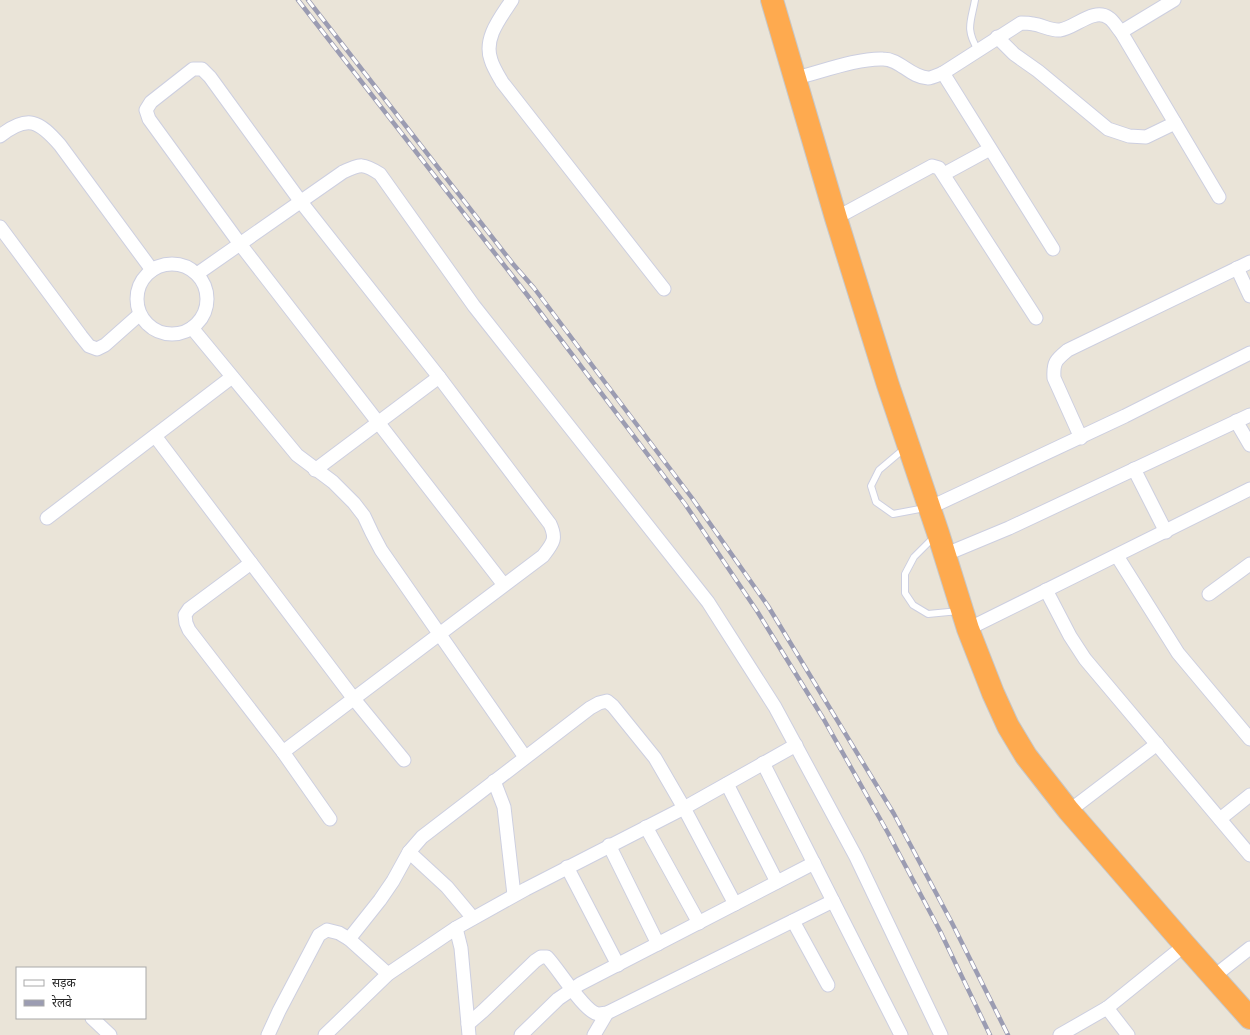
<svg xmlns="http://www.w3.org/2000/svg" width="1250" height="1035" viewBox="0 0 1250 1035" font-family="'PT Sans','Noto Sans Devanagari',sans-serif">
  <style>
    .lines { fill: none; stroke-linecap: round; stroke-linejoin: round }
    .lane-casing { stroke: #cdcfe0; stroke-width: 8 }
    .street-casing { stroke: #cdcfe0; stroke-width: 15 }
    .highway-casing { stroke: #c7c7c7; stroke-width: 24 }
    .lane { stroke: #fff; stroke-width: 6 }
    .street { stroke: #fff; stroke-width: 13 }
    .highway { stroke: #feaa4f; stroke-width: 22 }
    .rail-casing { stroke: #9b9cb2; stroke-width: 4.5 }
    .rail { stroke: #fff; stroke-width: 3; stroke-dasharray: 9; stroke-linecap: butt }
  </style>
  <rect width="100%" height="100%" fill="#eae4d8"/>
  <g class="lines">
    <defs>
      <g id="lane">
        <path d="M975 0C971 22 965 29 978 50"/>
        <polyline points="905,448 879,470 871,486 876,502 893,514 925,508"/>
        <polyline points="934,537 914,557 905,574 905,593 913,605 928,614 959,611"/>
      </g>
      <g id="street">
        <path d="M512 0C501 17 483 38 491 60 493 67 498 75 502 82L664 289"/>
        <polyline points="1121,32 1174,0"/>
        <polyline points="997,37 1014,54 1038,71 1108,129 1129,136 1146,137 1175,123"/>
        <polyline points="943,73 1053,249"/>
        <path d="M796 78C821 72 857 58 883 59 900 59 910 77 928 78 932 78 938 75 943 73L1021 23C1025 23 1029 23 1033 24 1042 25 1051 31 1060 30 1075 28 1094 7 1109 18 1114 21 1117 28 1121 32L1219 197"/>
        <path d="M0 136C28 114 39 121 60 145L152 270"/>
        <polyline points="944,174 990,149"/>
        <polyline points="836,218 932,166 939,168 1036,318"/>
        <polyline points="0,227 81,336 89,346 97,349 105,345 140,314"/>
        <circle cx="172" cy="299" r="35"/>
        <polyline points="1237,268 1250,296"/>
        <path d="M197 274 343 172C361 164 363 163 380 174L474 306 708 602 775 707 856 857 941 1035"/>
        <polyline points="192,328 297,455 333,482 354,503 364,516 372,533 381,550 525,757"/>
        <polyline points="1236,421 1250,445"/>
        <polyline points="155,436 354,699 404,760"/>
        <path d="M1081 438 1054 378C1053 362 1056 360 1068 350L1250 262"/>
        <polyline points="1134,469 1166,532"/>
        <polyline points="315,470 439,377"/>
        <polyline points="929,508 1125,416 1250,353"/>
        <polyline points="47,518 232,377"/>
        <polyline points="944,555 1009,528 1250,415"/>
        <polyline points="1117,556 1178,653 1250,739"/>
        <polyline points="251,563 189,609 185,615 186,623 189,630 283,752 330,819"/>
        <polyline points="1046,590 1070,636 1085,659 1250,855"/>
        <polyline points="1209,594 1250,564"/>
        <polyline points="968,629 1250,489"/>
        <path d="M283 752 543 556C553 543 557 539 550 524L439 377 301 202 210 77 202 69H193L151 102 146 110 149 119 240 244 504 585"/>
        <polyline points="763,763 901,1035"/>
        <polyline points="494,781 504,807 514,895"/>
        <polyline points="727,784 777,882"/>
        <polyline points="1069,811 1157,744"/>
        <polyline points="1220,819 1250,795"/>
        <polyline points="646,827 699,923"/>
        <polyline points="609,845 658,944"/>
        <polyline points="409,852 447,887 473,918"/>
        <polyline points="567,867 618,965"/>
        <polyline points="793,921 828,985"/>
        <polyline points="456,928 461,948 469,1035"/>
        <polyline points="349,939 380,900 393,881 409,852 422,837 590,708 599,703 607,701 613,706 655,758 684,808 735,904"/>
        <polyline points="1213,977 1250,948"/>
        <polyline points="1107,1008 1128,1035"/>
        <polyline points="92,1018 110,1035"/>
        <path d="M468 1024 483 1011 535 961 541 957H547C558 968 584 1012 598 1014 600 1014 604 1013 607 1013L833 901"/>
        <polyline points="268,1035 279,1011 319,935 327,930 339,933 349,939 388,974"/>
        <polyline points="325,1035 388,974 456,928 526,889 684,808 796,745"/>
        <polyline points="521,1035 558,999 580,984 814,863"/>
        <polyline points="594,1035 607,1013"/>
        <polyline points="1060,1035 1107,1008 1185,945"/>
      </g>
      <polyline id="highway" points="772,0 836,218 888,385 938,533 968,629 993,693 1008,726 1026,756 1069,811 1185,945 1250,1018"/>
    </defs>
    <use href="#lane" class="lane-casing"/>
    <use href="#street" class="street-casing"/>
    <use href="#highway" class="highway-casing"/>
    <use href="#lane" class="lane"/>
    <use href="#street" class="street"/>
    <use href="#highway" class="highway"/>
    <defs>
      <g id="rail">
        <polyline points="298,0 528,296 685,504 757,611 823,718 888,833 940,931 990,1035"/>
        <polyline points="308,0 513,264 534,288 692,498 768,606 894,814 952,923 1008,1035"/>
      </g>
    </defs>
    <use href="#rail" class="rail-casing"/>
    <use href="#rail" class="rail"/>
  </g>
  <rect x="16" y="967" width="130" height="52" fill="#ffffff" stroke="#a9a9a9"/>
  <rect x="24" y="980" width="20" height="6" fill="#ffffff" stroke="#a9a9a9"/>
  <text x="52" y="987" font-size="12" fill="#272727">सड़क</text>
  <rect x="24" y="1000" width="20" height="6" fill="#9b9cb2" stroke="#a9a9a9"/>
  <text x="52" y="1007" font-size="12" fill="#272727">रेलवे</text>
</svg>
